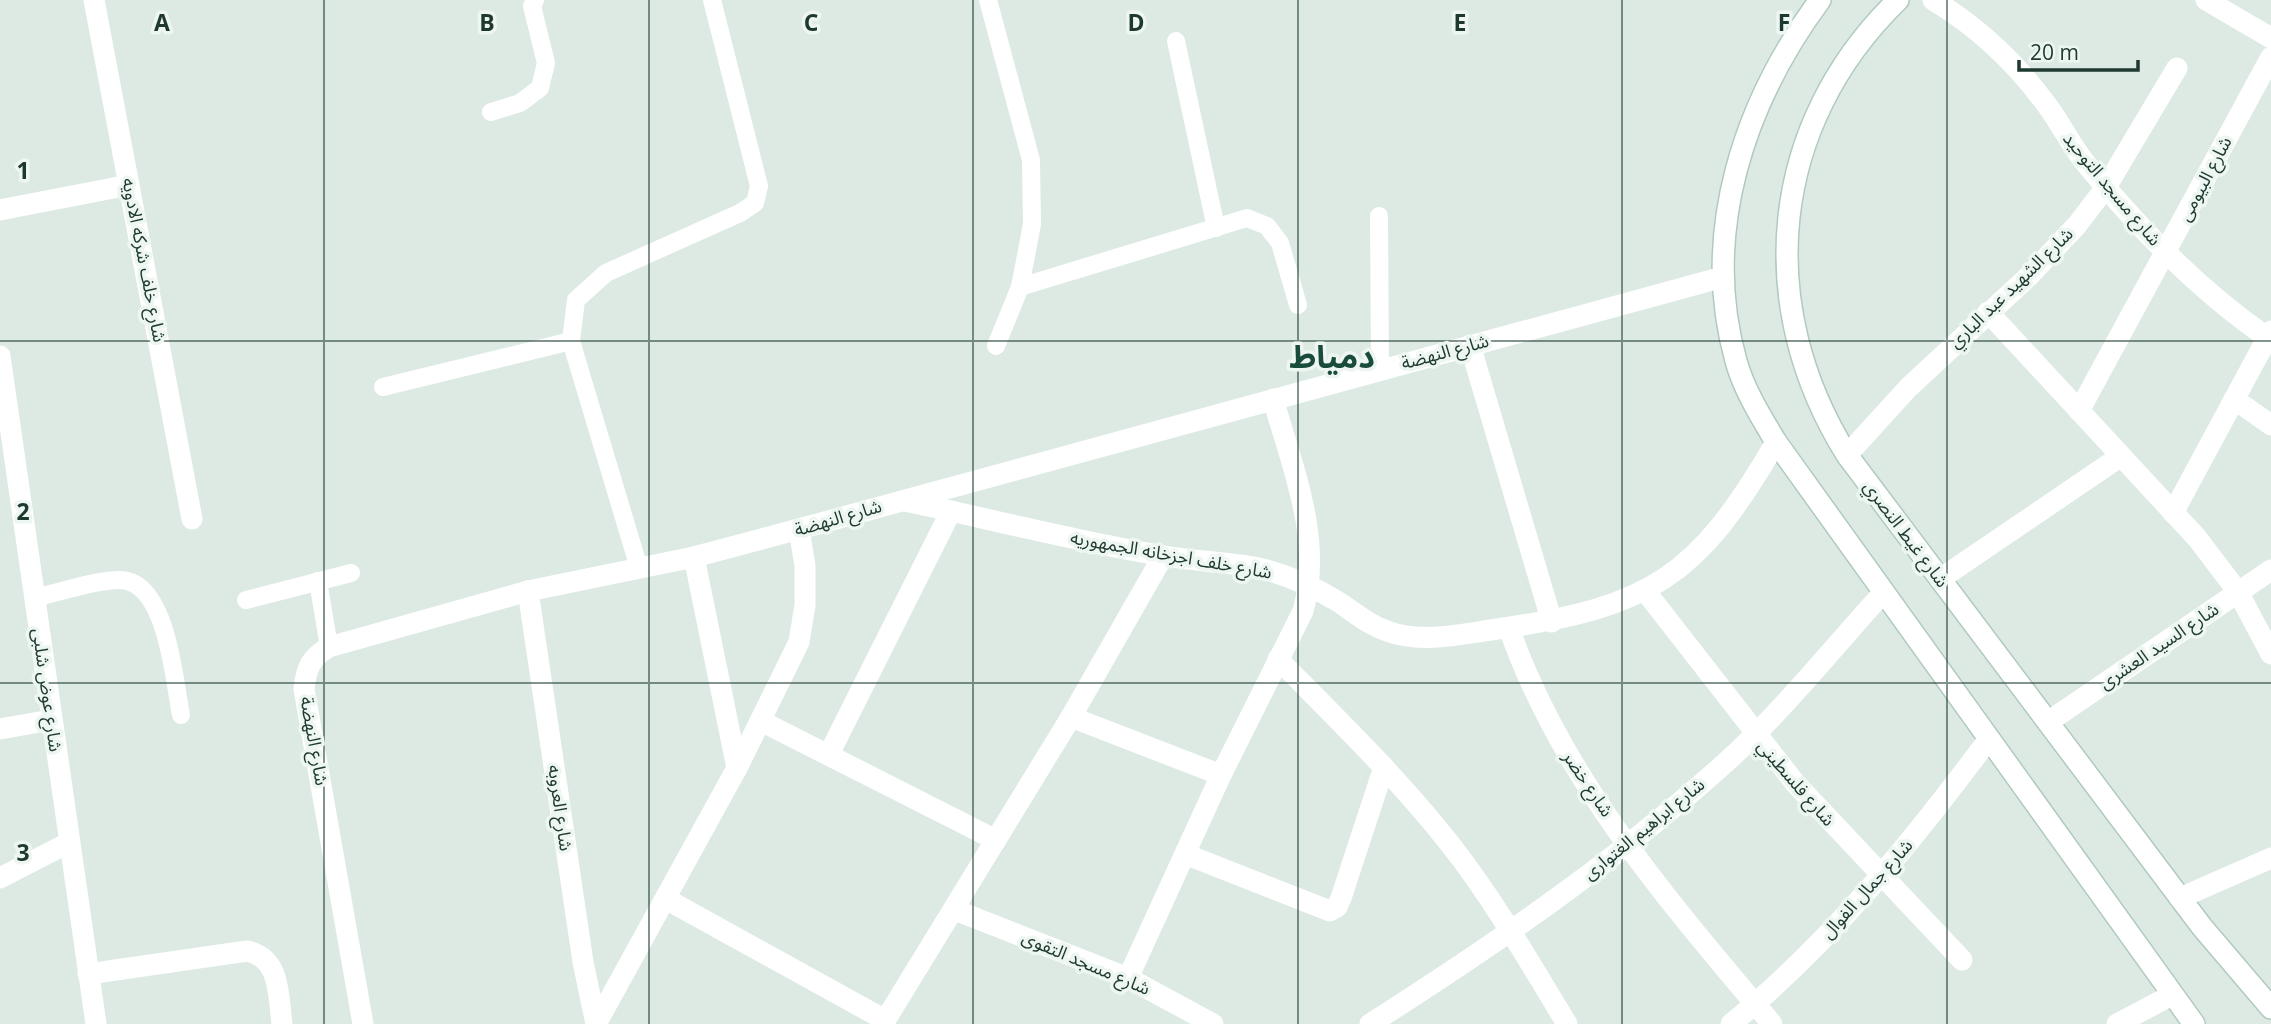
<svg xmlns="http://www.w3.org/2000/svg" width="2271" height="1024" viewBox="0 0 2271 1024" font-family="'Open Sans','Noto Sans Arabic',sans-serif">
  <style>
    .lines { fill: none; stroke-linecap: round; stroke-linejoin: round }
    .secondary-casing { stroke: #b0cabf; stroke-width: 24 }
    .lane { stroke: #fff; stroke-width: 18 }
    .street { stroke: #fff; stroke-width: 21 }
    .secondary { stroke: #fff; stroke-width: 21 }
    .grid { fill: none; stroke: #1e3930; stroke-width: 2; stroke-opacity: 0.55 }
    .labels { text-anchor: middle; stroke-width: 7; stroke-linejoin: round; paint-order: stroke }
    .street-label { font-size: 18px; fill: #1e3930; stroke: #edf6f1 }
    .town-label { font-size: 32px; font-weight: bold; fill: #1a4c3d; stroke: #edf6f1 }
    .grid-label { font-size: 23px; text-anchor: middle; font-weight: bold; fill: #1e3930; stroke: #edf6f1; stroke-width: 7; stroke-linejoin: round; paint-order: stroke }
  </style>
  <rect width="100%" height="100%" fill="#ddeae3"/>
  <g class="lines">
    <defs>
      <g id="secondary">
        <path d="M1820 0C1744 103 1700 233 1736 361 1744 390 1761 417 1776 442L2194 1024"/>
        <path d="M1898 0C1769 125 1753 305 1847 455L2202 927 2271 1008"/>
      </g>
    </defs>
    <use href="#secondary" class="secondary-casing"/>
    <g class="lane">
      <polyline points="988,0 1031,160 1032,224 1020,287 996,346"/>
      <polyline points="1176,41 1216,228"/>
      <polyline points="491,112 520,103 540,88 546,63 532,6 535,0"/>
      <polyline points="1379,216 1380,370"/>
      <polyline points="1020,287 1247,218 1267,226 1280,243 1298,305"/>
      <polyline points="383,387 571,341"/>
      <polyline points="639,568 571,341 576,300 606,273 740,213 755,203 759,186 712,0"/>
      <polyline points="318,581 329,647"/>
      <path d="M34 598C61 592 91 581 118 580 167 578 174 680 181 715"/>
      <polyline points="246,600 351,573"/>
    </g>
    <g class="street">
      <polyline points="94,0 192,519"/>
      <path d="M1933 0C1978 27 2018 65 2049 108 2062 126 2072 147 2087 165 2141 231 2200 292 2271 340"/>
      <polyline points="2206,0 2271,38"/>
      <polyline points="0,210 129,185"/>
      <polyline points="1988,312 2197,538 2238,592 2271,654"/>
      <polyline points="1470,345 1552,622"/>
      <polyline points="0,356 96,1024"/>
      <polyline points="2234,399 2271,425"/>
      <polyline points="2079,411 2271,57"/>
      <polyline points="1847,455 1908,388 2029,276 2077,225 2106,187 2177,68"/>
      <path d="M905 501C991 519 1077 542 1164 556 1194 561 1224 562 1254 567 1283 573 1312 586 1337 601 1353 611 1368 625 1387 631 1420 644 1463 634 1497 629 1651 607 1698 577 1776 442"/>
      <polyline points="2173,513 2271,331"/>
      <polyline points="694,557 737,768"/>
      <polyline points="1940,579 2121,456"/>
      <polyline points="528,591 583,962 596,1024"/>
      <polyline points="1646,592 1795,783 1962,960"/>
      <path d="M1509 628C1561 778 1670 903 1772 1024"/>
      <path d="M1278 659C1337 719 1398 778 1450 844 1494 900 1530 963 1567 1024"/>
      <polyline points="1071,717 1221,775"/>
      <polyline points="761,721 996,840"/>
      <polyline points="2048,722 2271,570"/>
      <polyline points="0,729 51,720"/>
      <polyline points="829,754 951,511"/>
      <polyline points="1185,854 1330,911 1337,907 1341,898 1384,767"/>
      <polyline points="0,878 68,843"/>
      <polyline points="2180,898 2271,858"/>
      <polyline points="666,899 885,1020"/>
      <polyline points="955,910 1128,978 1213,1024"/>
      <path d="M88 974 247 951C281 958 278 995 282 1024"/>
      <path d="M1128 978 1221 775 1303 611C1323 540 1293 469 1273 399"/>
      <path d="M363 1024 304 689C306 669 310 658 329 647L528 591 694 557 799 529 1723 277"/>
      <polyline points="596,1024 737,768 799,642 805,605 805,566 799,529"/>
      <polyline points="883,1024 1071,717 1163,556"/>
      <path d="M1370 1024C1494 945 1615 862 1724 764 1782 712 1831 650 1883 593"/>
      <path d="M1731 1024C1830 943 1912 842 1988 740"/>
      <polyline points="2117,1024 2172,995"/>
    </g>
    <use href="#secondary" class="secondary"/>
  </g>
  <path class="grid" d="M324 0V1024M649 0V1024M973 0V1024M1298 0V1024M1622 0V1024M1947 0V1024M0 341H2271M0 683H2271"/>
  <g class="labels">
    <g class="street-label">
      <text transform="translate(2205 179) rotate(-62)" y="6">شارع البيومى</text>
      <text transform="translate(2112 189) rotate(50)" y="6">شارع مسجد التوحيد</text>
      <text transform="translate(144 260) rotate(79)" y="6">شارع خلف شركه الادويه</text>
      <text transform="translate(2011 288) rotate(-44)" y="6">شارع الشهيد عبد الباري</text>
      <text transform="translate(1445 352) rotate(-15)" y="6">شارع النهضة</text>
      <text transform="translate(838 518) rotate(-16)" y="6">شارع النهضة</text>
      <text transform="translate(1906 534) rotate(53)" y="6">شارع غيط النصري</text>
      <text transform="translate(1171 555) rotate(10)" y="6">شارع خلف اجزخانه الجمهوريه</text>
      <text transform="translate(2159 646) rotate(-34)" y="6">شارع السيد العشرى</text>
      <text transform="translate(47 690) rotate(82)" y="6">شارع عوض شلبى</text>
      <text transform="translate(314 741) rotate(80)" y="6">شارع النهضة</text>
      <text transform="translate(1796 783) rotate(49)" y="6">شارع فلسطيني</text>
      <text transform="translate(1588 784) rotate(56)" y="6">شارع خضر</text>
      <text transform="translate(560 808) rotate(82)" y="6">شارع العروبه</text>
      <text transform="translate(1644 829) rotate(-39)" y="6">شارع ابراهيم الغتوارى</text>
      <text transform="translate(1867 889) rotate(-48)" y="6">شارع جمال الفوال</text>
      <text transform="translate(1086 963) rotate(23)" y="6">شارع مسجد التقوى</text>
    </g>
    <g class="town-label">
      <text x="1332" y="368">دمياط</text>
    </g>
  </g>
  <g class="grid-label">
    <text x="162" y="31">A</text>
    <text x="487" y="31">B</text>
    <text x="811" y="31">C</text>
    <text x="1136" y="31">D</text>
    <text x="1460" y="31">E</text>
    <text x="1784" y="31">F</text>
    <text x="23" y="179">1</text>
    <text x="23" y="520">2</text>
    <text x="23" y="861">3</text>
  </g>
  <path d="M2019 60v10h119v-10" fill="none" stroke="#1e3930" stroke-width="3.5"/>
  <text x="2030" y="60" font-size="21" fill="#1e3930" stroke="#edf6f1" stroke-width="5" paint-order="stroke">20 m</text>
</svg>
